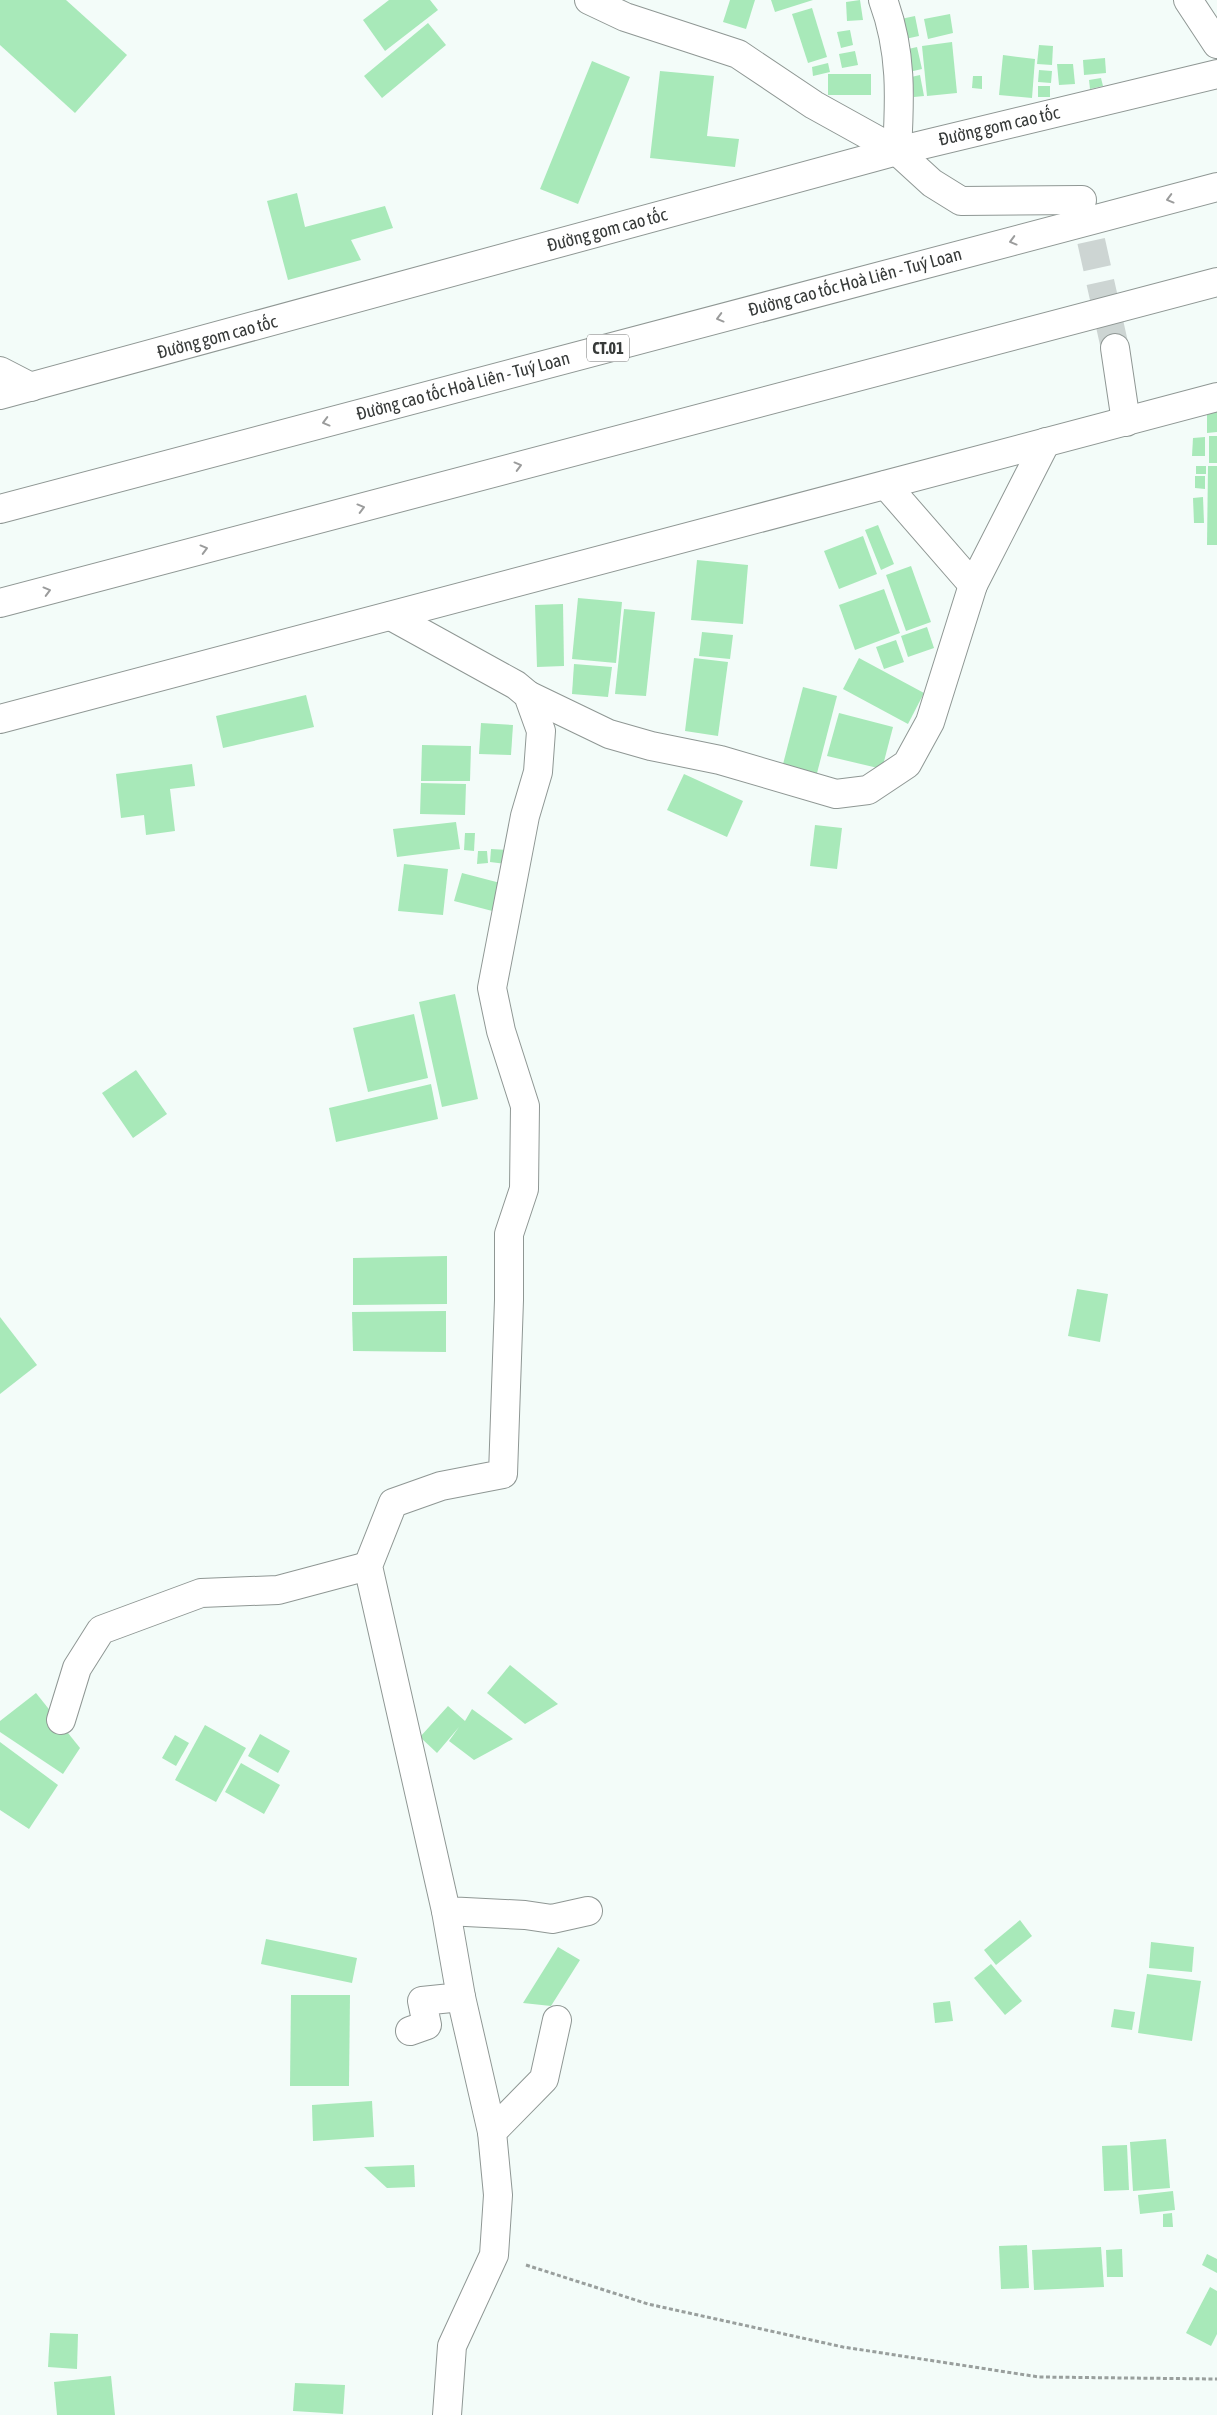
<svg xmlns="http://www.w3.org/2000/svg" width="1217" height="2415" viewBox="0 0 1217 2415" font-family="'Asap Condensed',sans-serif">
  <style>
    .building { fill: #a8e9b9 }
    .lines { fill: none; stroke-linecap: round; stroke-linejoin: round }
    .street-tunnel { stroke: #cdd5d3; stroke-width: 28; stroke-dasharray: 28 14; stroke-linecap: butt }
    .street-casing { stroke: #8f9794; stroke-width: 30 }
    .secondary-casing { stroke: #8f9794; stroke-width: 30 }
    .highway-casing { stroke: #8f9794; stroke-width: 30 }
    .path { stroke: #999f9d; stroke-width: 3; stroke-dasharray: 4 2.5; stroke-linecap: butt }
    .street { stroke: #fff; stroke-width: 28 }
    .secondary { stroke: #fff; stroke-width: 28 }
    .highway { stroke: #fff; stroke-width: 28 }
    .oneway { stroke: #9b9c9c }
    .labels { text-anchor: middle; stroke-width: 4; stroke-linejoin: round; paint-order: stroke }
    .shield { fill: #fff; stroke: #737574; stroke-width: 1 }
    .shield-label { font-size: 16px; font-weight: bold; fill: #373a39 }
    .street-label { font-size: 18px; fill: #373a39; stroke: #fff }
  </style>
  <rect width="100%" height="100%" fill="#f3fcf9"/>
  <g class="building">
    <polygon points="0,0 66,0 127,55 75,113 0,45"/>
    <polygon points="389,0 430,0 438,10 385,51 363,20"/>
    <polygon points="730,0 755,0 746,29 723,22"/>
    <polygon points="771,0 813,0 775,12"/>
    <polygon points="860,0 863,20 847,21 846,2"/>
    <polygon points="812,8 827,57 808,63 792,14"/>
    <polygon points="950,14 953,33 928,39 924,19"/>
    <polygon points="915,16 919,36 905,39 901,19"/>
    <polygon points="428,23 446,45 382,98 364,76"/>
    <polygon points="850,30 853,45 841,48 837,32"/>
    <polygon points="952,42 957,93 927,96 922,46"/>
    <polygon points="1039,45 1053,46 1052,65 1037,64"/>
    <polygon points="917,47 922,69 909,72 904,50"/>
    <polygon points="855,51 858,65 842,68 839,54"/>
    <polygon points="1003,55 1035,59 1032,98 999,95"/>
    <polygon points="1105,58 1106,73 1084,75 1083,60"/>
    <polygon points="592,61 630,77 578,204 540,189"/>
    <polygon points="828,63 830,72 813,76 812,67"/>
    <polygon points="1057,64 1073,64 1075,84 1059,85"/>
    <polygon points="1039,70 1052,71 1051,83 1038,82"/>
    <polygon points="660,71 714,76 707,136 739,139 735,167 650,158"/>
    <rect x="828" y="74" width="43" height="21"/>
    <polygon points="920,75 924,96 914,97 911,77"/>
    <polygon points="973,76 982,76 982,89 972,88"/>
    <polygon points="1101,78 1103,86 1090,89 1089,80"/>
    <rect x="1038" y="86" width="12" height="11"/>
    <polygon points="297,193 305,227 385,206 393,228 351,240 361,260 288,280 267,201"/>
    <polygon points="1207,412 1217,412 1217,432 1207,433"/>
    <rect x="1209" y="436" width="8" height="27"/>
    <polygon points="1205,437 1205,456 1192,456 1193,438"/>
    <rect x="1196" y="466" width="10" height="8"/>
    <polygon points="1208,466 1217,466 1217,545 1207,545"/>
    <polygon points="1195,476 1205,476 1205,489 1195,488"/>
    <polygon points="1203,497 1204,523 1194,523 1193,498"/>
    <polygon points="878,525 894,564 881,570 865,530"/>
    <polygon points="863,536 877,574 839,589 824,551"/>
    <polygon points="697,560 748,565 743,624 691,620"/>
    <polygon points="911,566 931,622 906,631 886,575"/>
    <polygon points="884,589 900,633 855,650 839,605"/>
    <polygon points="578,598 622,602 616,663 572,659"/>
    <polygon points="563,604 564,666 537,667 535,605"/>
    <polygon points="624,609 655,612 646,696 615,694"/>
    <polygon points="927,627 934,648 908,657 901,636"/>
    <polygon points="702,632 733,635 730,659 699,656"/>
    <polygon points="896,640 904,662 884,669 876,647"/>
    <polygon points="694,658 728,662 718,736 685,731"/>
    <polygon points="859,658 924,693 908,724 843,689"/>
    <polygon points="574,664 612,667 608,697 572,694"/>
    <polygon points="803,687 837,696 816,777 782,768"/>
    <polygon points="306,695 314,727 223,748 216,716"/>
    <polygon points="839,713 893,727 882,769 827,756"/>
    <polygon points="481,723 513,725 511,755 479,754"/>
    <polygon points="422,745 471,746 470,781 421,781"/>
    <polygon points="192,764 195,786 170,789 175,831 146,835 144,815 121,818 116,774"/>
    <polygon points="684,774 743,801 727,837 667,810"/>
    <polygon points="421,783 466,784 465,815 420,814"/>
    <polygon points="456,822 460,849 397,857 393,829"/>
    <polygon points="815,825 842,828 837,869 810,866"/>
    <polygon points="465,833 475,833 474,851 464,850"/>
    <polygon points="491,849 508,850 506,864 490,862"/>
    <polygon points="478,851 487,851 488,863 477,864"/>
    <polygon points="404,864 448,869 443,915 398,911"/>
    <polygon points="462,873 508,885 500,913 454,901"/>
    <polygon points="455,994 478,1099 442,1107 419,1002"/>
    <polygon points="414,1014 428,1078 368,1092 353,1028"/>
    <polygon points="136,1070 167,1114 133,1138 102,1093"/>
    <polygon points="431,1084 438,1119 336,1142 329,1108"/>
    <polygon points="447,1256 447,1304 353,1305 353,1258"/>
    <polygon points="1077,1289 1108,1294 1100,1342 1068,1336"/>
    <polygon points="446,1311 446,1352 353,1351 352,1312"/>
    <polygon points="0,1317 37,1365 0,1394"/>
    <polygon points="510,1665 558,1704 525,1724 487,1693"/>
    <polygon points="36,1693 80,1748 63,1774 0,1732 0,1721"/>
    <polygon points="448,1706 465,1721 472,1709 513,1739 474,1760 449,1741 459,1727 437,1753 420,1737"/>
    <polygon points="205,1725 246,1748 216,1802 175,1780"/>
    <polygon points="260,1734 290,1751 278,1773 248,1756"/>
    <polygon points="175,1735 189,1743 176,1766 162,1758"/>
    <polygon points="0,1742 58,1785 29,1829 0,1810"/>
    <polygon points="241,1763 280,1785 264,1814 225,1792"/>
    <polygon points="1020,1920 1032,1936 996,1965 984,1950"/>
    <polygon points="266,1939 357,1958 352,1983 261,1964"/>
    <polygon points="1151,1942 1194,1947 1192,1972 1149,1968"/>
    <polygon points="558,1947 580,1960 551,2006 523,2003"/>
    <polygon points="991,1964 1022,2001 1005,2015 974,1978"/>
    <polygon points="1147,1974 1201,1981 1192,2041 1138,2033"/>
    <polygon points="291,1995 350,1995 349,2086 290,2086"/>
    <polygon points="950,2001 953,2021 935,2023 933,2003"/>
    <polygon points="1114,2009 1135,2012 1132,2030 1111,2027"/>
    <polygon points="372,2101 374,2137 313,2141 312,2105"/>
    <polygon points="1166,2139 1170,2188 1133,2191 1130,2142"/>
    <polygon points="1127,2145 1129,2190 1104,2191 1102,2146"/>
    <polygon points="414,2165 415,2187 387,2188 364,2167"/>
    <polygon points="1173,2191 1175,2210 1140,2214 1138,2195"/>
    <polygon points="1172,2213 1173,2227 1163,2227 1163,2214"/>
    <polygon points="1027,2245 1029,2288 1001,2289 999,2246"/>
    <polygon points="1101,2247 1104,2287 1034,2290 1032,2250"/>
    <polygon points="1122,2249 1123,2277 1107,2277 1106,2250"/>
    <polygon points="1207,2254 1217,2259 1217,2273 1202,2265"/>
    <polygon points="1210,2287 1217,2291 1217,2334 1211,2346 1186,2333"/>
    <polygon points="50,2333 78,2334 77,2369 48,2367"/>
    <polygon points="111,2376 115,2415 57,2415 54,2382"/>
    <polygon points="295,2383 345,2385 343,2414 293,2411"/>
  </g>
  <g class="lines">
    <polyline class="street-tunnel" points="1082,200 1115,348"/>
    <defs>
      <g id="street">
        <polyline points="589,0 625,17 738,54 814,105 897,151 932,183 961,201 1082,200"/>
        <path d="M883 0C902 51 900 98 897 151"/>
        <polyline points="1188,0 1217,44"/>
        <polyline points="1115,348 1126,422"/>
        <polyline points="0,371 31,387"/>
        <polyline points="886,485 973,585"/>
        <polyline points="391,616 516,685 528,695 541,731 538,772 525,816 492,988 501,1031 525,1106 524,1189 509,1234 509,1300 503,1474 441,1486 393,1503 368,1566 446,1911 525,1915 552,1919 588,1911"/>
        <polyline points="528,695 609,734 651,746 720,760 836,794 868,790 907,764 930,722 973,585 1046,442"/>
        <polyline points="61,1720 77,1668 101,1630 201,1593 278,1590 368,1566"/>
        <polyline points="461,1997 492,2132"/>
        <polyline points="410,2031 427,2025 422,2001 461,1997 446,1911"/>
        <polyline points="447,2415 452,2346 494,2255 498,2195 492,2132 544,2079 557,2020"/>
      </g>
      <g id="secondary">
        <polyline points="0,395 897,151 1217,74"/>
        <polyline points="0,719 1217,397"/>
      </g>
      <g id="highway">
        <polyline points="0,509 1217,187"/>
        <polyline points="0,603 1217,282"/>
      </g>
    </defs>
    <use href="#street" class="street-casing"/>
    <use href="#secondary" class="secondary-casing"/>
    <use href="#highway" class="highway-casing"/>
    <polyline class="path" points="526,2265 648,2304 843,2347 1039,2377 1217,2379"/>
    <use href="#street" class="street"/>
    <use href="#secondary" class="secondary"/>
    <use href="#highway" class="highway"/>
  </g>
  <defs><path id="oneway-chevron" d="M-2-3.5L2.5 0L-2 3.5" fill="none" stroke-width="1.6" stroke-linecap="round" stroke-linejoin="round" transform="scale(1.25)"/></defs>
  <g class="oneway">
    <use href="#oneway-chevron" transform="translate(1170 199) rotate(165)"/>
    <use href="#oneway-chevron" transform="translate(1013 241) rotate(165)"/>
    <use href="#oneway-chevron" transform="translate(720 318) rotate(165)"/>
    <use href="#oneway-chevron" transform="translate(326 422) rotate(165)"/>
    <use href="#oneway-chevron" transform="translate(518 466) rotate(-15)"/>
    <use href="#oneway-chevron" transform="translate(361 508) rotate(-15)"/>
    <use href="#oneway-chevron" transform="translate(204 549) rotate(-15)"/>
    <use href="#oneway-chevron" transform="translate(47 591) rotate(-15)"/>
  </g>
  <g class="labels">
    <rect class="shield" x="587" y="334.5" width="42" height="27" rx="4"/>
    <g class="shield-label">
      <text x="608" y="354">CT.01</text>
    </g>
    <g class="street-label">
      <text transform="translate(999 126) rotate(-13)" y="6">Đường gom cao tốc</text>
      <text transform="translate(607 230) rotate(-15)" y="6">Đường gom cao tốc</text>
      <text transform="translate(855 282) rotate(-15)" y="6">Đường cao tốc Hoà Liên - Tuý Loan</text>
      <text transform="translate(217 337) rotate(-15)" y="6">Đường gom cao tốc</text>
      <text transform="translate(463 386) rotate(-15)" y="6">Đường cao tốc Hoà Liên - Tuý Loan</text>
    </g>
  </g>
</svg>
